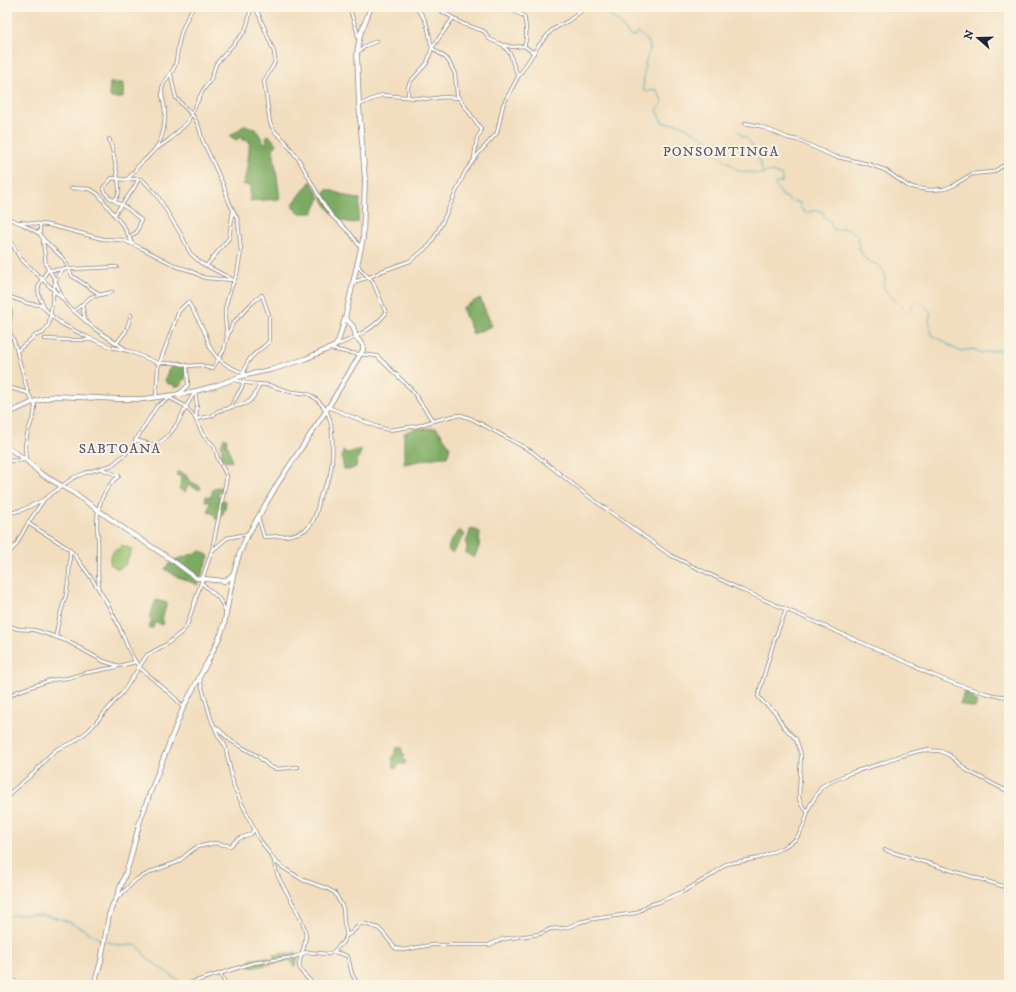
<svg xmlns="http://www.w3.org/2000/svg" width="1016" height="992" viewBox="0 0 1016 992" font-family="'IM FELL DW Pica',serif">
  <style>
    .green { fill: #9bc470; stroke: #5e7356 }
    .forest { fill: #7caa62; stroke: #4f664e }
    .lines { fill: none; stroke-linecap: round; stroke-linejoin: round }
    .stream { stroke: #3ea9bd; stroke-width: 1 }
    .street-casing { stroke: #8a807d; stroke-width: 4 }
    .secondary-casing { stroke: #8a807d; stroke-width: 5.5 }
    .street { stroke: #fff; stroke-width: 2.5 }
    .secondary { stroke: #fff; stroke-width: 4 }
    .labels { text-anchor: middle; stroke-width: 4; stroke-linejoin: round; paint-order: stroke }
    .quarter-label { font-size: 14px; letter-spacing: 1px; fill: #585375; stroke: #fcf5e5 }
  </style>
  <rect width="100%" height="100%" fill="#fcf5e5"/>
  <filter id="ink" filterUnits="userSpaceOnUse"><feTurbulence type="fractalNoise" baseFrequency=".025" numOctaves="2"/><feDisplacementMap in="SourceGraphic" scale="8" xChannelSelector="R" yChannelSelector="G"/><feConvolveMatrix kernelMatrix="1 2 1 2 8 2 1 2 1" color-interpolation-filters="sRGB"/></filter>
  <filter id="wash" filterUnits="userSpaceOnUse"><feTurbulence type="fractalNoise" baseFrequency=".012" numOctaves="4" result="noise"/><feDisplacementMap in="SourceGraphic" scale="16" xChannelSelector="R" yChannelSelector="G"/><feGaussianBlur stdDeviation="0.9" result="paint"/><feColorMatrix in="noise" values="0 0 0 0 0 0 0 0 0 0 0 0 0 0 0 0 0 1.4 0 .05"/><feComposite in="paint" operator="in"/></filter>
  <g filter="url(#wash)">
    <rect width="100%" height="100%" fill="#f2debf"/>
    <polygon class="green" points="121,545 132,549 125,565 118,569 110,564 110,558 115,549 119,550"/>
    <g class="forest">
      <polygon points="110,83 124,83 123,98 111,98 109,94"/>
      <path d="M245 125 256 129 264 143H267L266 137 269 135 277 145 273 148 280 199 250 201V186L243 184C248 171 248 156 250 141L242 140V136L236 140 230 136Z"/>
      <polygon points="311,181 320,198 313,213 298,213 292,205"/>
      <path d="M327 189 352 198 360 199 358 222C341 226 328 211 322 197Z"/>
      <polygon points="480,298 492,326 473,334 462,308"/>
      <path d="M177 364C192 367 187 376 181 385L174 387 173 384H168L165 381C167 373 169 365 177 364Z"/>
      <path d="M437 428 450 447 447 457C432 457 418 462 404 464V433L414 429Z"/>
      <path d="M224 438 227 439 226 445 228 446 232 460 231 462C225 460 221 460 219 455L222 452 221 445Z"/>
      <polygon points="360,449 362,450 357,460 356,467 349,470 344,469 342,459 343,451 348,453"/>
      <polygon points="178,471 186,475 188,478 188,480 201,487 200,490 188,485 185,492 179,489 181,483 180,482 181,477 176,475"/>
      <polygon points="217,487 224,488 224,491 219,492 218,497 226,501 225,509 221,517 216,520 214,514 208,512 210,502 205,501 206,496 211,497 213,489"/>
      <polygon points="471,528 480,532 479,547 474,558 466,553 467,548 466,543"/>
      <polygon points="459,530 465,535 452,553 448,550 450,542"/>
      <polygon points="201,551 209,556 198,585 176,576 165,569 172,561"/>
      <polygon points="156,600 167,603 162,620 164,621 163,625 155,622 153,628 149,628 152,619 149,617"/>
      <polygon points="964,692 970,693 977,703 975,708 960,704"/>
      <polygon points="397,746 402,747 402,752 405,755 403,759 406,761 405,764 399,764 397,768 394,768 392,758 396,751"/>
      <polygon points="296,952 298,958 295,966 293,966 291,960 251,968 249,960 268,957 269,960 274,959 273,955"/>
    </g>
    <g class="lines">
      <g class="stream">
        <path d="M600 7 606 14 620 23 630 37 635 36 638 32 649 43C651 48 648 57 645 62L643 90 646 92 656 89 661 98 662 103 657 110 660 118 662 122 669 124 676 123 681 125 707 139 714 148 718 155 733 166 738 171 761 174 770 171 782 176V183L779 182 775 184C776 189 781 191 782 196L786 197 792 203 794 201 800 203V208L806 213 816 210 823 212C824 216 823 218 829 220L834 230C839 230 845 227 850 230 853 232 855 234 859 235L857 240C859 245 860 255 866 259 871 263 881 265 884 271 887 277 883 283 884 289 891 295 902 310 911 312L912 305 919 300 931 312 929 321 932 335 935 337 943 341 950 346 959 351 974 349 980 353 999 350 1009 357"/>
        <polyline points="739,132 742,136 746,137 755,149 756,154 760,161 763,173"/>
        <path d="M7 916C35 912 58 915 83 929 90 932 95 938 102 940"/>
        <polyline points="105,941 122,946 133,945 138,946 147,958 183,984"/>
      </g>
    </g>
  </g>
  <g filter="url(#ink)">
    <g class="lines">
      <defs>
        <g id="street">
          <polyline points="252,7 256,10 259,15 274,52 275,60 274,64 264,81 270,123 275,132 284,140 299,160 324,205 332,216 350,233 361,248"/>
          <path d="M350 7C351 17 357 27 358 37"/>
          <path d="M415 7C430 22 427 29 432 48L446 58 449 62 455 74 457 95 481 129V132L477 138 474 158"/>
          <polyline points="435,7 463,24 481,30 485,32 489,39 503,45 511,55 512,61 518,76"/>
          <path d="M505 7 524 16C526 25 528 38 524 46L534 53"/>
          <polyline points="504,45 512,47 524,46"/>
          <polyline points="358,52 367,45 377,41"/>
          <polyline points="171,74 172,81 176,98 194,117 199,127 202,139 223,184 229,202 238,220 241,251 237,274 231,288 225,308 225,319 227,336"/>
          <polyline points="408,97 408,87 410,82 427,63 432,48 453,18"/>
          <polyline points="359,105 382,95 429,99 444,97 458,98"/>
          <polyline points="745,123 760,126 788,138 798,140 833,156 868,164 885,170 908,186 916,188 930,190 944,189 952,186 972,174 993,172 1009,162"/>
          <path d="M109 139C112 145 120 185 119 192 118 196 117 198 114 200"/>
          <polyline points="156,149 169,140 187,123 202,92 211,79 216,64 245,31 248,22 251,7"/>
          <polyline points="126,179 142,179 157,195 183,238 190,253 201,263 230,278"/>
          <polyline points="71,188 90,189 98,194 124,227 132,243"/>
          <polyline points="114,215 134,188 138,180"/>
          <polyline points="7,218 22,224 40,234 43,239 64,259 72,276 101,295"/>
          <polyline points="19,222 49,225 103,239 123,240 141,248 178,267 189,270 205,278 234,280"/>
          <polyline points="40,225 40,234"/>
          <polyline points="7,235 20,258 63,299 68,306 95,329 125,349"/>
          <path d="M129 237 137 232 141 220C136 216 132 212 128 209 120 203 106 199 103 188L112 178C117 178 122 181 127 179 132 176 135 169 139 165 158 149 165 139 165 113 165 105 161 96 162 89 163 81 171 75 174 68 178 58 177 48 180 38 182 26 188 17 193 7"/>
          <polyline points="43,240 46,265 54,278 62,297"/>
          <polyline points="206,266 229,238 233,211"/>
          <polyline points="353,282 370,277 382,271 410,261 430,245 442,223 465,172 479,153 497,133 503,105 518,77 538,46 552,30 568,21 587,7"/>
          <path d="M7 296 30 304 41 305 53 317 62 324 87 337 111 347 129 351 158 363H177L189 366 200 365 212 369 224 350 227 337 233 323 251 304 262 295 269 315V342C258 352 246 357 244 373"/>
          <polyline points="7,300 11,313 9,327 10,332"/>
          <polyline points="82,305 85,319"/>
          <path d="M44 306C34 290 38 284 48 270L117 267"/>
          <polyline points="74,311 91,297 112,292"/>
          <polyline points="7,330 10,333 14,341 28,393 35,405 34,415 28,431 25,446 26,460 7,461"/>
          <polyline points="45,339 67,340 91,340"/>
          <polyline points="116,344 126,331 131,315"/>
          <path d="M337 345C355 338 374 329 386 313L373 282C368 275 362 273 358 265"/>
          <polyline points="331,349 350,353 377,356 411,389 433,421"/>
          <polyline points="17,351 36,335 43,333 49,324 55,282 58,275 62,270"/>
          <path d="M232 379C247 385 254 383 268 385 276 387 284 390 292 392 298 393 306 392 312 396 319 400 327 410 329 417 334 430 333 462 330 475 328 482 324 488 321 494 317 506 317 522 305 530 293 537 277 536 264 537L258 517"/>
          <polyline points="7,387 28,393"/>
          <polyline points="195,392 197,405 196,419 212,416 218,411 230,408 242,387 243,383"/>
          <polyline points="177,394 182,391 188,385 187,366"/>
          <path d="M156 397 158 367 179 311 188 302C194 312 200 322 205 333 207 337 208 343 210 347 216 361 230 368 244 373"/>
          <path d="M230 407C249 405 252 402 260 384"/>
          <path d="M328 407 378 427 389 430 417 426 433 421 453 416 461 415 472 419 531 451 584 493 670 555 742 590 913 665C919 670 926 672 933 675 953 684 973 690 993 695 998 696 1004 696 1009 697"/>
          <path d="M135 440 154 445C176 437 182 410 195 392"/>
          <polyline points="7,514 22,510 43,500 73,478 85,473 112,465 129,451 157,406 171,397"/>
          <path d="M28 523C42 533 58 540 71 551 76 556 80 563 84 568 97 585 107 602 116 620 124 636 128 653 139 667L176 699 183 708"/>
          <polyline points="213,550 227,538 247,534"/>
          <polyline points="7,555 16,545 28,523 43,501"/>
          <path d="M201 582C211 593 221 596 225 611"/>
          <path d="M99 587C97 571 99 556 98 540 98 535 97 530 97 525 97 505 104 488 119 476L102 469"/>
          <polyline points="786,610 774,641 758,696 763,702 775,712 783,726 796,739 801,754 799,798 802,806 808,812"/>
          <polyline points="7,625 18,629 34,630 47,634 67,641 103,661 119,666 135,662"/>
          <path d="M56 637C57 622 62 609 66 595 69 580 70 566 70 551"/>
          <polyline points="7,698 16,692 51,680 68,678 85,673 117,667"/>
          <polyline points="216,727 231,741 258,756 270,767 277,769 298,767"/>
          <polyline points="7,799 11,792 35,772 48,757 57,749 74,742 89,730 123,692 147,655 167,644 183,631 187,625 212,550 227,476 218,459 214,446 203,435 194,416 185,406 170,398"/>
          <polyline points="885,850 1009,888"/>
          <path d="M274 861C275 866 276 873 279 878 287 895 300 912 305 930 309 945 296 960 300 969 302 974 308 978 312 983V985"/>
          <polyline points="117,898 137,879 153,871 178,862 191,851 197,847 215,843 230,846 238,839 251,834 254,829"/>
          <path d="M347 935C354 933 356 926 362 923L378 928 384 934 395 948 403 950 431 945H489L503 939 540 934 550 929 566 928 580 922 593 919 636 913 649 905 659 902 684 891 712 875 726 864 759 858 782 848 795 840 800 833 805 822 809 807 822 786 850 773 883 763 897 757 923 750 940 751 949 755 968 771 1009 792"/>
          <polyline points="334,952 345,955 348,957 352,974 358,985"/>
          <polyline points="220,973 226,985"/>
          <polyline points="7,978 24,985"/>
          <polyline points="177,985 187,984 253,963 294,957 307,952 328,954 333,952 343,942 347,935 344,923 343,908 335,893 326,888 303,880 282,867 274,860 258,837 234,787 225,745 219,737 211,719 201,684 200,677"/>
        </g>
        <g id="secondary">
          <polyline points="7,414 33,402 55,396 118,399 144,399 188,393 215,386 242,376 274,369 305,359 335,346 338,342 345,318 363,239 365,179 359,105 357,53 360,35 371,7"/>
          <polyline points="7,447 26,460 41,474 74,493 126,530 172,560 196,578 224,581 227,580 233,574"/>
          <polyline points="94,985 101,961 109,915 113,904 116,899 129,864 140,821 150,793 183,708 208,661 221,634 224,625 233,576 239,555 246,538 278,483 326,411 363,350 363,345 356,337 353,326 345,318"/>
        </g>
      </defs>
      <use href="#street" class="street-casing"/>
      <use href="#secondary" class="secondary-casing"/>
      <use href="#street" class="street"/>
      <use href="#secondary" class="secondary"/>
    </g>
  </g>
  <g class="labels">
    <g class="quarter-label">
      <text x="721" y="156">PONSOMTINGA</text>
      <text x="120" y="453">SABTOANA</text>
    </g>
  </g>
  <rect width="1016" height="992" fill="none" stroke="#fcf5e5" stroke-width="24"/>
  <g transform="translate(978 38) rotate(290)" stroke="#fcf5e5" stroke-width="3" paint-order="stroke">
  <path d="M0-3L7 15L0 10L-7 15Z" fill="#22223b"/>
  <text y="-6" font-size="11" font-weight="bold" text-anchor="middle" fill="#22223b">N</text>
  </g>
</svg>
